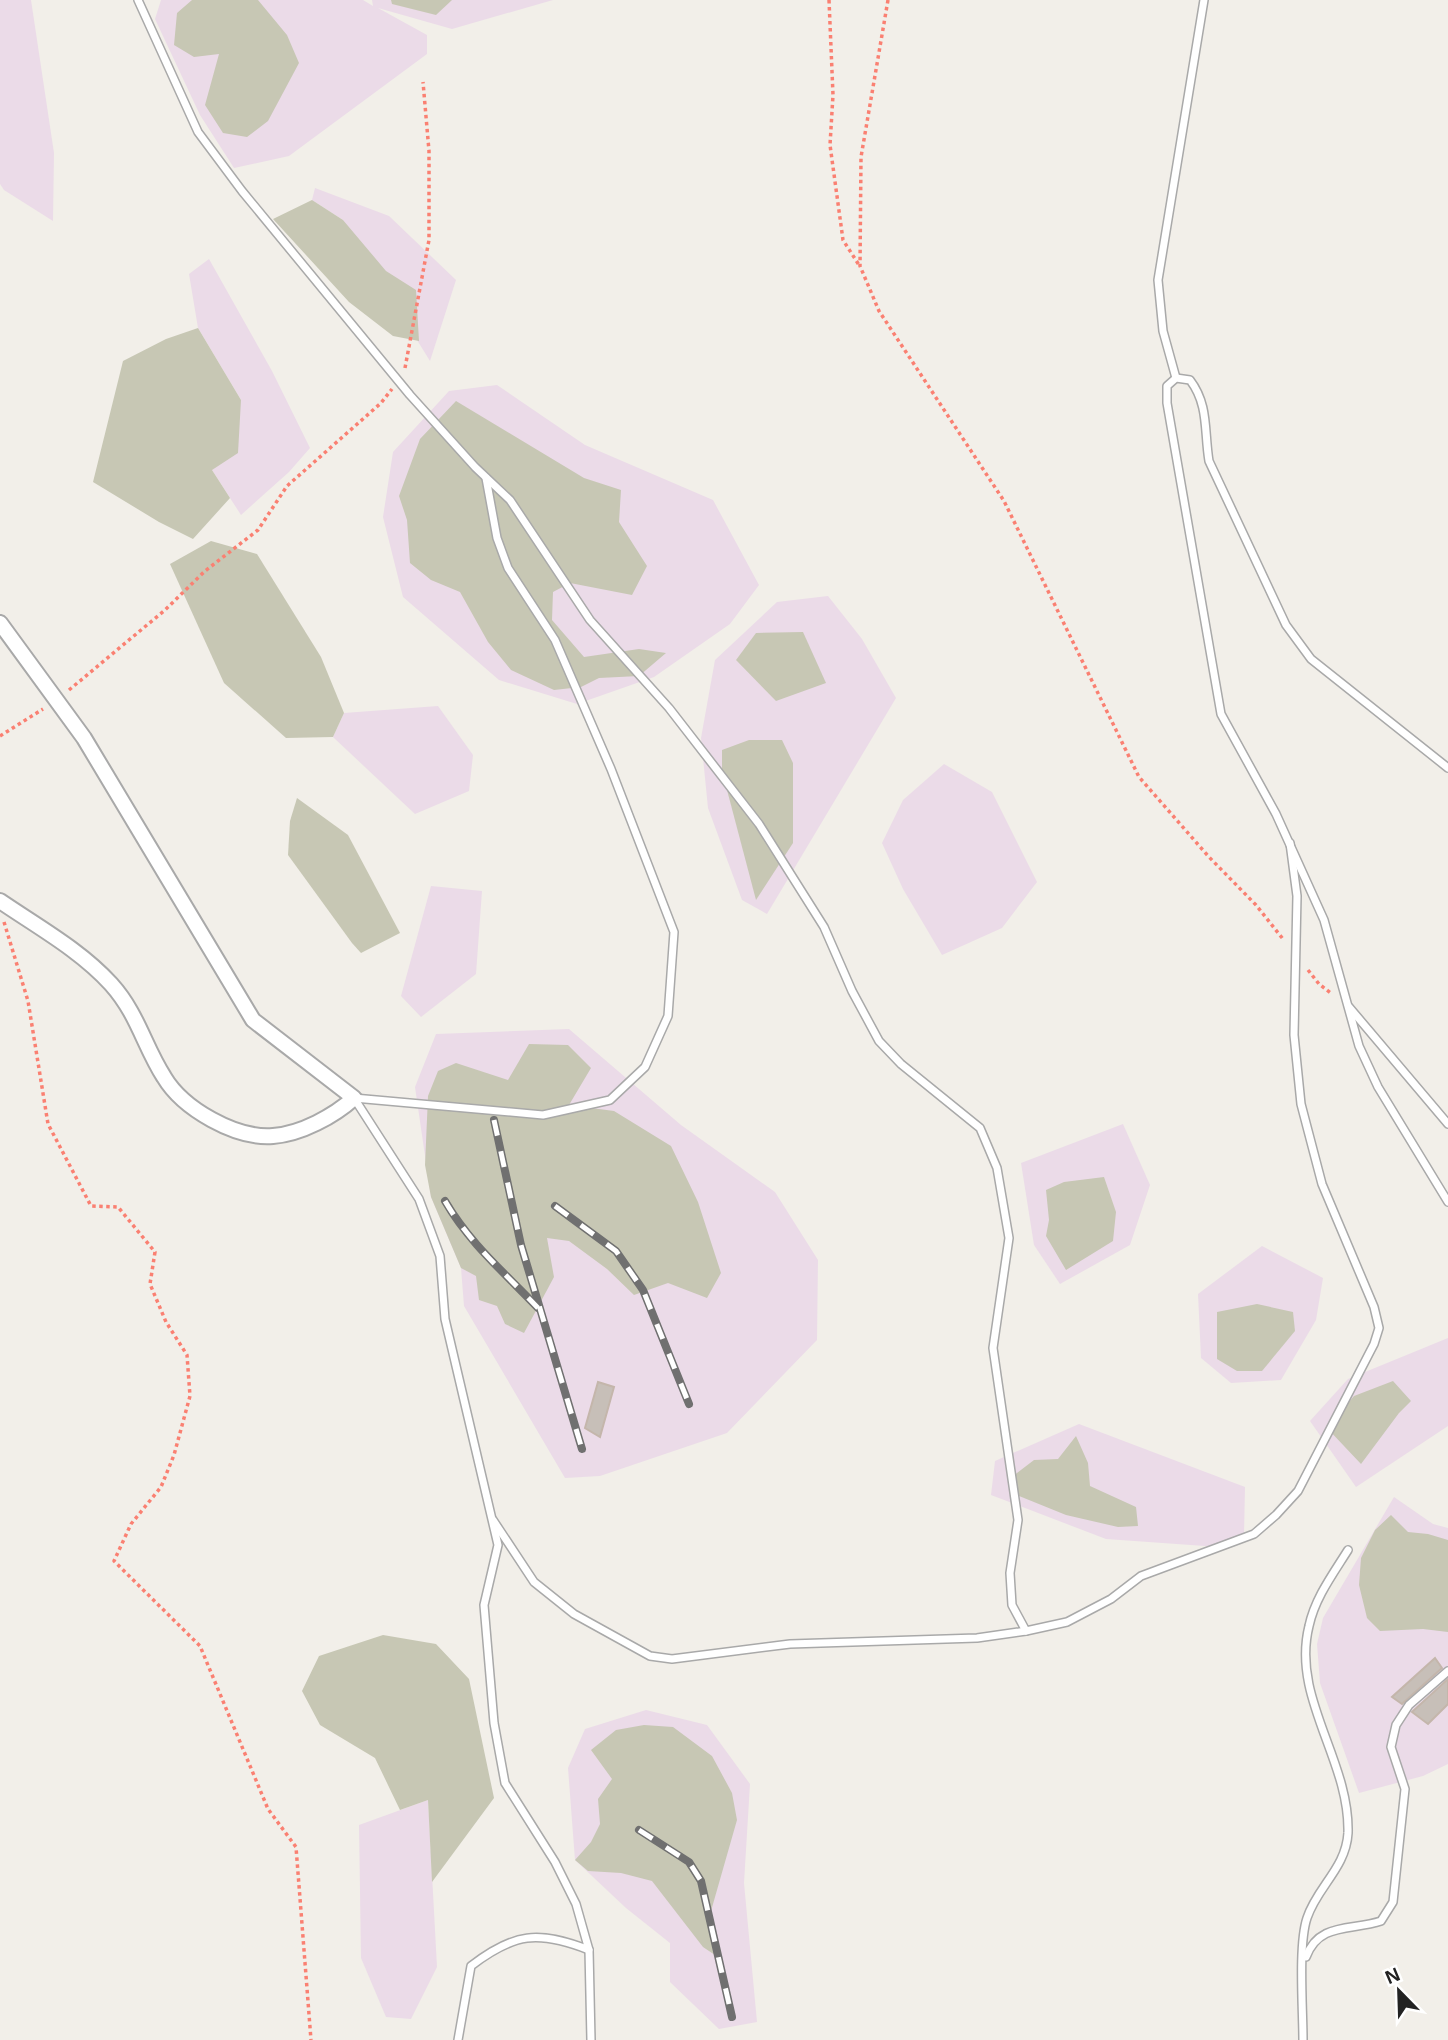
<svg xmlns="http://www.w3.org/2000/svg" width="1448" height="2040" viewBox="0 0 1448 2040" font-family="Arial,sans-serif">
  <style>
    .industrial { fill: #ebdbe8 }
    .construction { fill: #c7c7b4 }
    .building { fill: #c7bfb8; stroke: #c4b6ab; stroke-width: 2 }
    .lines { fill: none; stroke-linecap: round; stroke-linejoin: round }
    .lane-casing { stroke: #a9a9a9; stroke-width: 10 }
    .street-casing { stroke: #a9a9a9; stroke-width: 18 }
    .path { stroke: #fa8072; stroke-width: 3.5; stroke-dasharray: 3.5 3.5; stroke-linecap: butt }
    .lane { stroke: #fff; stroke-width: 7 }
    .street { stroke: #fff; stroke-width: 14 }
    .rail-casing { stroke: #707070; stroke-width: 8 }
    .rail { stroke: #fff; stroke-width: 5; stroke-dasharray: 16; stroke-linecap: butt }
  </style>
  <rect width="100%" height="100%" fill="#f2efe9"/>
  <g class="industrial">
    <polygon points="0,0 31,0 54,153 53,221 4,190 0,184"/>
    <polygon points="161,0 363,0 373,6 372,0 553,0 452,29 378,8 427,35 427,54 289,156 234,168 200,115 155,19"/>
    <polygon points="315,188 389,216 456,280 430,361 343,220 312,200"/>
    <polygon points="209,259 272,371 310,448 289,472 241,515 212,470 241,400 198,328 189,274"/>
    <polygon points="497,385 585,445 713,500 759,585 730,624 654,677 577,704 499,680 403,597 383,517 393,452 449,391"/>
    <polygon points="828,596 862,639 896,698 767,914 742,900 708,808 701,738 715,660 777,602"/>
    <polygon points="438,706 473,755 469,791 415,814 333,737 344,713"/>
    <polygon points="944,764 992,792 1037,882 1002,928 942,955 903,889 882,843 903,800"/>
    <polygon points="431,886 482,891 476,974 421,1017 401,996"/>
    <polygon points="569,1029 681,1125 775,1192 818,1260 817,1340 727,1433 600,1476 565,1478 464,1306 461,1268 431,1197 415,1087 436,1034"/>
    <polygon points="1123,1124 1150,1185 1130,1245 1060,1284 1034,1245 1021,1163"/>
    <polygon points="1262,1246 1323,1278 1316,1320 1281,1380 1231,1383 1201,1358 1198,1294"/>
    <polygon points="1448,1338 1448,1426 1356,1487 1310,1421 1348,1379"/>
    <polygon points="1079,1424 1245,1487 1244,1535 1219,1547 1106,1539 991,1495 995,1461"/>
    <polygon points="1394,1497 1433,1524 1448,1528 1448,1764 1423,1776 1359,1793 1320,1683 1317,1644 1323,1618"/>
    <polygon points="646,1710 707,1725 750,1784 744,1883 757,2022 719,2029 670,1982 670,1943 626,1908 575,1860 568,1768 585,1729"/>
    <polygon points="428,1800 437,1967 411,2019 386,2017 361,1958 359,1825"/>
  </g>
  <g class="construction">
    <polygon points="192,0 258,0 287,35 299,63 268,121 247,137 223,133 205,105 219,54 194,57 174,45 177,13"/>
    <polygon points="391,0 452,0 436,15 392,4"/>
    <polygon points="312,200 343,220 386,271 416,290 419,341 393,336 349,302 273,219"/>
    <polygon points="198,328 241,400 238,453 212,470 230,498 193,539 159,522 93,482 123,361 166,339"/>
    <polygon points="456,401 584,478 621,490 619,522 647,566 632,595 570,583 553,592 552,620 584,657 639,649 666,653 639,676 599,678 581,687 554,690 511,670 488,642 460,592 431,580 410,563 407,520 399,496 420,439"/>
    <polygon points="211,541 257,554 321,657 344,713 333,737 286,738 224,683 170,564"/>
    <polygon points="803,632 826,683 776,701 736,660 756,633"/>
    <polygon points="749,740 782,740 793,763 793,843 756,900 722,771 722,750"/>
    <polygon points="297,798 348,835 400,933 361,953 352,943 288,855 290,821"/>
    <polygon points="529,1044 568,1045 591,1068 569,1105 614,1111 671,1146 698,1202 721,1273 707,1298 668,1283 634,1295 607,1269 569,1241 547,1238 554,1277 524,1333 505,1324 497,1306 479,1300 476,1276 461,1268 431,1197 425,1165 428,1096 438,1071 456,1063 508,1080"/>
    <polygon points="1104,1177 1116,1212 1113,1241 1066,1270 1046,1236 1049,1220 1046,1190 1064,1182"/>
    <polygon points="1257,1304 1293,1312 1295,1331 1262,1371 1237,1371 1217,1359 1217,1312"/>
    <polygon points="1393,1381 1411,1401 1399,1413 1361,1464 1327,1428 1354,1396"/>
    <polygon points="1076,1436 1088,1463 1090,1486 1136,1507 1138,1526 1118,1527 1066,1515 1012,1493 1013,1476 1034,1460 1058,1459"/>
    <polygon points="1391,1515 1408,1532 1428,1534 1448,1540 1448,1632 1423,1629 1380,1631 1367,1618 1359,1585 1361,1558 1375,1530"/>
    <polygon points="383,1635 436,1644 469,1679 494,1798 432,1882 428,1800 400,1810 375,1758 320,1725 302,1691 319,1656"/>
    <polygon points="644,1725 673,1727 712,1756 732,1793 737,1820 709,1918 718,1957 703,1947 652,1881 621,1873 588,1871 575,1860 591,1842 600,1824 598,1799 612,1779 591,1750 616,1730"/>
  </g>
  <g class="building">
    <polygon points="598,1382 614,1387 600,1437 585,1428"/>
    <polygon points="1435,1658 1442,1668 1402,1704 1392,1697"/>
    <polygon points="1448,1679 1448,1704 1428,1724 1412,1712"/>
  </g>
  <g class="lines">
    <defs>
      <g id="lane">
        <polyline points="138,0 198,132 242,191 410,395 475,467 510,500 590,620 669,708 759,824 824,927 852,991 879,1041 901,1064 980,1128 997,1168 1009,1238 993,1348 1018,1520 1010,1573 1012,1605 1026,1631"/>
        <polyline points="1176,378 1163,331 1158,280 1204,0"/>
        <path d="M1448 768 1311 659 1286 625 1209 461C1204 431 1209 405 1190 380L1176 378 1167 386V403L1221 714 1276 814 1324 920 1359 1046 1378 1087 1448 1202"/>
        <polyline points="1349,1007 1448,1124"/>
        <polyline points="354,1098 419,1199 440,1256 445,1319 498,1545 484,1605 494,1723 505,1783 555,1862 576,1904 589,1950 591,2040"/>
        <polyline points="354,1098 543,1115 610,1100 645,1067 668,1016 674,932 611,769 555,640 508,568 497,538 486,478"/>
        <polyline points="493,1520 534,1582 574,1614 650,1656 672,1659 790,1644 977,1638 1026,1631 1067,1622 1111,1599 1141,1576 1254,1534 1276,1515 1298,1491 1374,1344 1379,1328 1374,1307 1322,1184 1301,1104 1294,1035 1297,896 1290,843"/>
        <path d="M1306 1957C1319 1922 1351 1931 1381 1921L1393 1902 1405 1789 1391 1747 1396 1725 1409 1705 1448 1671"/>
        <path d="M458 2040 471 1966C514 1933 538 1930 589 1950"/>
        <path d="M1303 2040C1303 2009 1298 1945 1307 1918 1317 1887 1346 1868 1348 1833 1350 1760 1291 1698 1309 1626 1315 1598 1333 1574 1348 1550"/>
      </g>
      <path id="street" d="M0 623 84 738 253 1020 354 1098C334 1116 301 1134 273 1136 236 1139 183 1109 164 1077 144 1046 138 1014 111 984 80 950 38 927 0 901"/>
    </defs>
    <use href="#lane" class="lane-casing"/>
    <use href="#street" class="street-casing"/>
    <g class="path">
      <polyline points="829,0 833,95 830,145 843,240 859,265"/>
      <polyline points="888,0 861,157 860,266 879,311 1004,501 1139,777 1209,857 1256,905 1283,939"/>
      <polyline points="405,368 429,240 429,151 423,82"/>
      <polyline points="69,690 165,610 205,571 258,530 287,486 381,403 392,389"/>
      <polyline points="0,736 43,709"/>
      <polyline points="4,922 28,1001 48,1124 91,1206 118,1207 155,1252 150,1284 166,1322 187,1355 190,1396 174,1455 161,1487 131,1524 114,1561 200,1646 268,1809 296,1847 311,2040"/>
      <polyline points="1308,970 1319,984 1332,994"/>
    </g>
    <use href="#lane" class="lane"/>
    <use href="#street" class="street"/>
    <defs>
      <g id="rail">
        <polyline points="494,1120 521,1245 582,1449"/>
        <path d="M445 1201C470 1244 505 1273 538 1308"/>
        <polyline points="555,1206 616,1251 643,1290 689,1404"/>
        <polyline points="639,1830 689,1862 701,1881 732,2017"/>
      </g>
    </defs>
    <use href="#rail" class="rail-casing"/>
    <use href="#rail" class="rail"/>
  </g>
  <g transform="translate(1399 1991) rotate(337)" stroke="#ffffff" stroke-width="5" paint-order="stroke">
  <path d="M0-5L12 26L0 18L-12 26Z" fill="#222222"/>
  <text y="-10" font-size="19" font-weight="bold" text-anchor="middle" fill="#222222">N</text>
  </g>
</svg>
